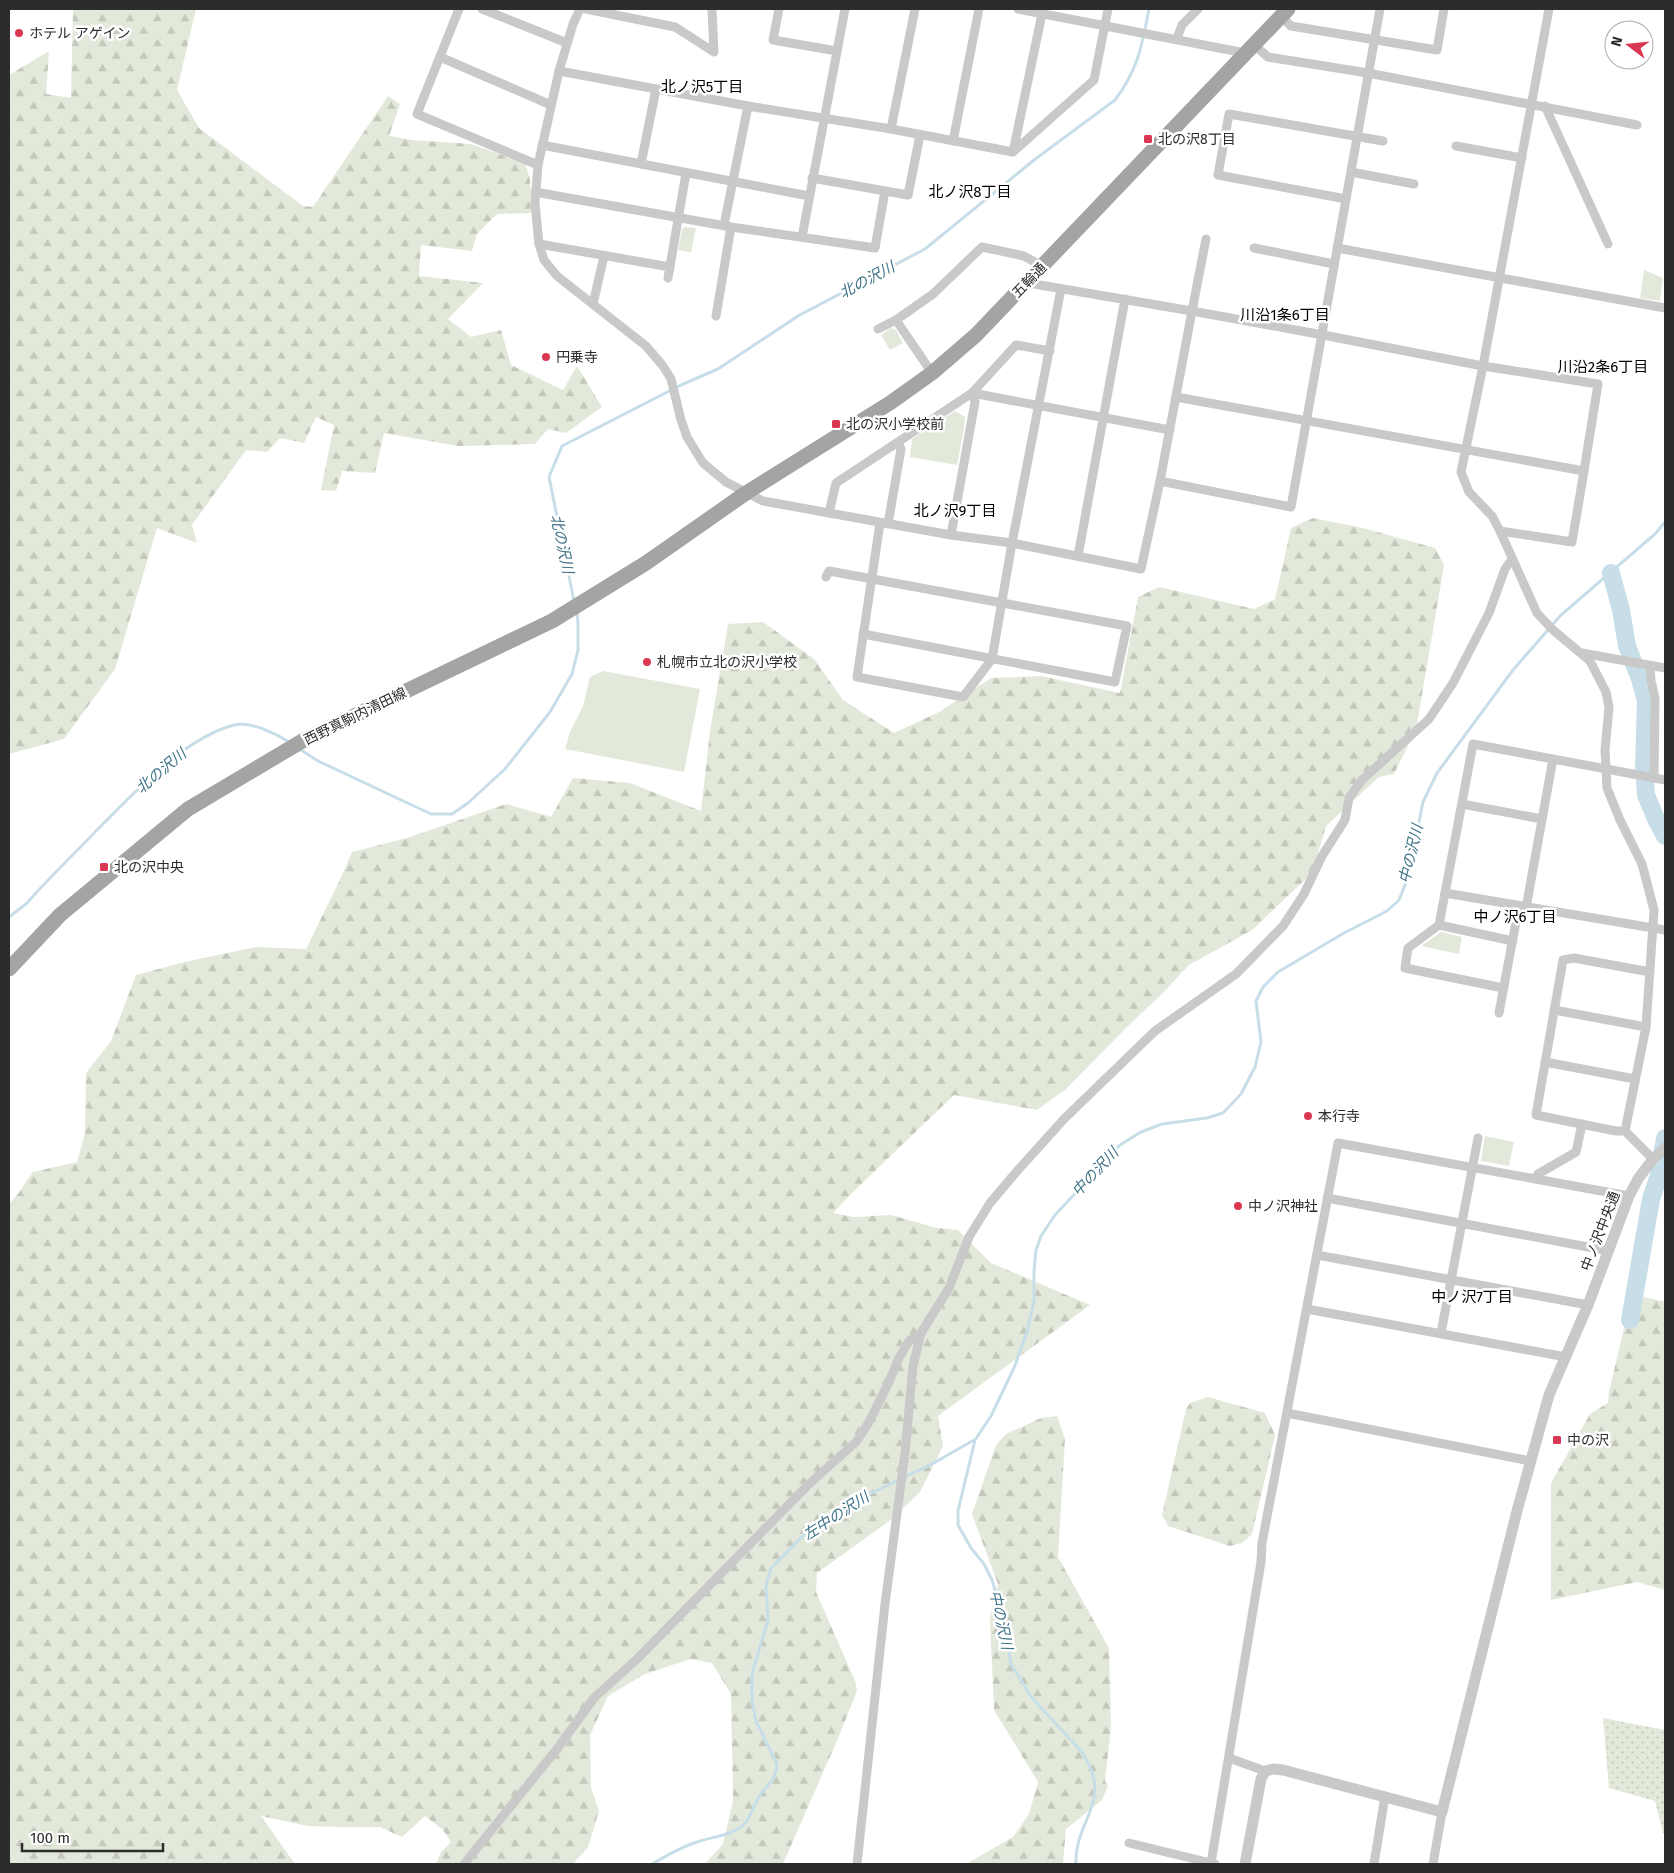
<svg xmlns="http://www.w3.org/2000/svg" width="1674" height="1873" viewBox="0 0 1674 1873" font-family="'Fira Sans','Noto Sans JP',sans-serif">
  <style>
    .grass { fill: url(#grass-dots) }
    .forest { fill: url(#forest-firs) }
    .park { fill: #e3e9da }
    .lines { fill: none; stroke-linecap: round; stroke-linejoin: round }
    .stream { stroke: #c7dee8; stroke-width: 3 }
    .river { stroke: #c7dee8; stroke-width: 18 }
    .minor { stroke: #c9c9c9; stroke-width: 9 }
    .tertiary { stroke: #c9c9c9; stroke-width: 11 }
    .primary { stroke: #a4a4a4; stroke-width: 15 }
    .poi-dot { fill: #da3753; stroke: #fff; stroke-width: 2 }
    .labels { text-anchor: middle; stroke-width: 5; stroke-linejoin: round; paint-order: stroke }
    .poi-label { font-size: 14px; fill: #2c2c2c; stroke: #fff; text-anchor: start }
    .street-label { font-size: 14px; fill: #2c2c2c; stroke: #fff }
    .neighbourhood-label { font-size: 15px; fill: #000; stroke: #fff }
    .water-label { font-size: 15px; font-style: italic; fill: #3f7388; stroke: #fff }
  </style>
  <defs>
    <pattern id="grass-dots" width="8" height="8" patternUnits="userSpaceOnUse" patternTransform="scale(1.25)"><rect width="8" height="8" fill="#e3e9da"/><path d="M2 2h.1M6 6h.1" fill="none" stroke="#c3c8bb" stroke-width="1.8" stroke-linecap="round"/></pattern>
    <pattern id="forest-firs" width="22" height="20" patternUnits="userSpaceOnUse" patternTransform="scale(1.25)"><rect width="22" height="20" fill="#e3e9da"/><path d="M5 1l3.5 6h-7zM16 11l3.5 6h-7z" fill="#c3c8bb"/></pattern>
  </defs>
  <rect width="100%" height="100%" fill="#fff"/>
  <polygon class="grass" points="1603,1718 1665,1730 1665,1834 1663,1833 1655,1801 1609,1788"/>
  <g class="forest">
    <polygon points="73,9 196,9 177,90 199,128 303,206 313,207 388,96 400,104 389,136 412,140 471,144 525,163 530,179 531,213 497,214 477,234 472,251 421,245 419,276 483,283 448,319 471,337 501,330 511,365 563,390 577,366 602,407 566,433 548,429 535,444 458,446 384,433 375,473 342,471 336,491 321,490 334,425 316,417 304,443 280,438 267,452 246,450 192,525 197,543 157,528 115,669 64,739 9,754 9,75 49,51 46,94 71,98"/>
    <polygon points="1313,518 1363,528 1435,548 1444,565 1416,730 1394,774 1379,777 1326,826 1312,873 1252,930 1189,965 1162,994 1128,1026 1066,1089 1037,1110 954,1095 853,1192 833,1213 854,1217 891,1215 937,1228 958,1230 991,1263 1090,1305 938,1416 943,1446 920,1492 892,1519 817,1573 816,1592 855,1681 857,1691 839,1736 783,1864 705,1864 723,1844 733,1801 731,1694 712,1663 690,1659 645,1674 608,1696 590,1735 591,1788 599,1811 588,1847 573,1864 436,1864 441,1852 451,1842 443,1830 425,1816 402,1837 380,1827 340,1827 308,1826 261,1816 295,1864 9,1864 9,1203 15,1198 33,1172 77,1162 85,1133 86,1073 111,1041 136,975 185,962 256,947 306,949 338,884 352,852 407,838 506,804 551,817 573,778 630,783 701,811 710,731 728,624 763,622 814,659 843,700 894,733 939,712 991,678 1041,676 1120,693 1138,597 1159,587 1254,609 1275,599 1291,528"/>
    <polygon points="1632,1294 1665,1302 1665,1590 1637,1582 1551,1600 1551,1483 1590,1414 1608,1403 1609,1392"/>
    <polygon points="1208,1397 1265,1413 1275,1435 1252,1534 1242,1543 1230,1546 1168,1526 1162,1515 1186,1409 1190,1403"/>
    <polygon points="1057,1416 1065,1439 1058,1557 1109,1648 1111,1727 1105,1781 1108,1786 1102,1800 1066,1829 1063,1864 966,1864 1013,1837 1029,1814 1038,1782 994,1710 990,1618 998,1584 972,1514 996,1445 1006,1434 1041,1418"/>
  </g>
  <g class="park">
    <polygon points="685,227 696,228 691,252 678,250 682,229"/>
    <polygon points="1644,270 1663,278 1660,301 1640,298"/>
    <polygon points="891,328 896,330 903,343 890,350 881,335"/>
    <polygon points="955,411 965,417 964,429 957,465 910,457 912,439"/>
    <polygon points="603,671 700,689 684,772 565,749 570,732 583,706 590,677"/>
    <polygon points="1441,932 1462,937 1459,954 1421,946"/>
    <polygon points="1485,1136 1514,1142 1509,1166 1481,1161"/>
  </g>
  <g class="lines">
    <g class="stream">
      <path d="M574 601 549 477 562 446 681 385 718 369 798 316 925 249 1034 160 1115 100C1138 70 1142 45 1149 9"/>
      <polyline points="298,748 318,761 431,814 452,814 468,803 505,769 550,712 572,674 578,650 578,624 577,612"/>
      <path d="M9 917 26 904C49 878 74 854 98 829 134 793 184 738 234 725 251 721 277 734 291 743"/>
      <polyline points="904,1477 932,1464 974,1440"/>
      <path d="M652 1864C666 1856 679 1848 694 1843 709 1837 727 1837 741 1827 750 1821 753 1805 759 1797 766 1786 777 1778 777 1764L756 1721 752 1701V1674L768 1620 766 1585 771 1568 806 1533 869 1494 899 1480"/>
      <path d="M1076 1864C1074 1819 1115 1803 1082 1752L1032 1698 1011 1664 1003 1617 992 1580 984 1564 971 1548 958 1525V1511L975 1440 991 1416 1014 1368 1027 1332 1034 1301V1271L1036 1250 1041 1236 1055 1215 1120 1145 1141 1132 1162 1124 1207 1118 1223 1113 1241 1094 1255 1067 1261 1042 1256 1001 1263 987 1278 972 1344 933 1387 911 1399 900 1407 880 1423 802 1437 773 1513 670 1561 615 1655 534 1665 522"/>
    </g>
    <g class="river">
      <polyline points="1611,573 1621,610 1627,646 1640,679 1646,701 1644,766 1646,795 1656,819 1665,836"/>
      <polyline points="1630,1320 1651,1199 1659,1175 1665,1138"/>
    </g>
    <g class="minor">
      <polyline points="459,9 417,114 538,165"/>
      <polyline points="482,9 567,43"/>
      <polyline points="580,9 573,24 559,71 538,165 535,203 539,244 544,260 557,276 646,346 663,366 671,379 681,420 687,437 703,463 726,482 763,501 951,535 1012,543 1141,569 1160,481 1192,311 1034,284 1029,279"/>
      <polyline points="586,9 675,27 714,52 712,9"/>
      <polyline points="779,9 773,40 837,51"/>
      <polyline points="1018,9 1245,53"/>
      <polyline points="1549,9 1483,366 1461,472 1469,492 1492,516 1500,531 1537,613 1553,630 1590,661 1606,692 1609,707 1605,750 1607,788 1620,820 1642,864 1654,910 1646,1027 1625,1131 1653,1159"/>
      <polyline points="1281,16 1291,26 1437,50 1444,9"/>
      <polyline points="1177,38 1182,25 1198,9"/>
      <polyline points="1253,44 1268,57 1368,73 1637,125"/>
      <polyline points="440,57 551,105"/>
      <polyline points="559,71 748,106 891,129 1013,152 1094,80 1108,9"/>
      <polyline points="1545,106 1608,244"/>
      <polyline points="891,129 915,9"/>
      <polyline points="953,141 979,9"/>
      <polyline points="542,145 809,196"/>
      <polyline points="1456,146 1522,158"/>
      <polyline points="1013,152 1042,14"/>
      <polyline points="641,164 656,89"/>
      <polyline points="1351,172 1414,184"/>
      <polyline points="812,178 908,195 920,135"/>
      <polyline points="535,192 731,227 875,248 885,191"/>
      <polyline points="1346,199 1218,175 1229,114 1383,141"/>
      <polyline points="724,225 748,106"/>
      <polyline points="802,237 845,9"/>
      <polyline points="539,244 670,267"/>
      <polyline points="1254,248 1334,264"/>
      <polyline points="1337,248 1665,308"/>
      <polyline points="668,278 686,173"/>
      <polyline points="593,304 604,256"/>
      <polyline points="716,316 731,227"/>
      <polyline points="896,320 932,373"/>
      <polyline points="878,329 896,320 933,294 982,247 1024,256 1042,266"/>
      <polyline points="972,393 1170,430"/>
      <polyline points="1176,397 1584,471 1598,384 1483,366 1323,335 1192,311 1206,239"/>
      <polyline points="1160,481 1291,507 1380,9"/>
      <polyline points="829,513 836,483 972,393 1016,345 1050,351"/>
      <polyline points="880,523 857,677 963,697 992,659 1012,543 1061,289"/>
      <polyline points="888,524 901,449 898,443"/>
      <polyline points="1500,531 1572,542 1584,471"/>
      <polyline points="951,535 975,402 972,393"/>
      <polyline points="1078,556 1125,299"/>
      <polyline points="826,577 829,571 1127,626 1115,682 863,634"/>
      <polyline points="1582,653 1665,668"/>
      <polyline points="1650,666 1651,681 1655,698 1654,778"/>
      <polyline points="1462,804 1542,819"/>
      <polyline points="1445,893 1665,930"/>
      <polyline points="1526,908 1553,759"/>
      <polyline points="1439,925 1473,744 1665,780"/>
      <polyline points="1503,988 1405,968 1408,948 1439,925 1513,941"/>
      <polyline points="1554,1010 1646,1027"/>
      <polyline points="1499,1013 1519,906"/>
      <polyline points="1545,1062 1635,1079"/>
      <polyline points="1625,1131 1616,1131 1536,1115 1563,960 1574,958 1650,972"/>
      <polyline points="1536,1179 1538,1174 1576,1152 1582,1124"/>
      <polyline points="1327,1198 1609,1251"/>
      <polyline points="1317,1255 1588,1305"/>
      <polyline points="1307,1309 1566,1357"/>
      <polyline points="1441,1333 1478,1138"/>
      <polyline points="1287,1413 1530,1461"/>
      <polyline points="1229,1758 1265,1771"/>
      <polyline points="1129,1843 1215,1864"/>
      <polyline points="1211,1863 1261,1562 1262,1543 1338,1143 1629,1196"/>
      <polyline points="464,1864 557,1749 594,1698 637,1659 808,1485 856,1442 868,1424 889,1382 899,1358 909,1341 921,1333"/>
      <polyline points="857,1864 885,1604 905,1453 913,1366 921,1333 949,1288 969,1237 990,1203 1018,1170 1064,1119 1155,1031 1236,974 1283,926 1304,894 1322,856 1345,820 1349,798 1362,780 1429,719 1453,683 1489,613 1505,569 1512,559"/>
      <polyline points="1374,1864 1385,1796"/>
      <polyline points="1433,1864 1442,1812"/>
    </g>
    <polyline class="tertiary" points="1245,1864 1261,1779 1265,1771 1274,1769 1283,1770 1442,1812 1517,1511 1549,1395 1588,1305 1629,1196 1638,1179 1653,1159 1665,1148"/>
    <polyline class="primary" points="9,969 60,915 188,809 304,740 552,621 646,563 746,493 890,403 932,373 976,335 1288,9"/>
  </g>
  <g class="poi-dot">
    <circle cx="19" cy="33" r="5"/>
    <rect x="1143" y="134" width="10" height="10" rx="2.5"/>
    <circle cx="546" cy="357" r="5"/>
    <rect x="831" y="419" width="10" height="10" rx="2.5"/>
    <circle cx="647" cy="662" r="5"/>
    <rect x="99" y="862" width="10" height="10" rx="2.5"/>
    <circle cx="1308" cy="1116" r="5"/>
    <circle cx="1238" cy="1206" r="5"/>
    <rect x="1552" y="1435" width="10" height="10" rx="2.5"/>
  </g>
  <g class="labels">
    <g class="poi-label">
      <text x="29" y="38">ホテル アゲイン</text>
      <text x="1158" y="144">北の沢8丁目</text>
      <text x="556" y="362">円乗寺</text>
      <text x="846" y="429">北の沢小学校前</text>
      <text x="657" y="667">札幌市立北の沢小学校</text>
      <text x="114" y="872">北の沢中央</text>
      <text x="1318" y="1121">本行寺</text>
      <text x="1248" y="1211">中ノ沢神社</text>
      <text x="1567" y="1445">中の沢</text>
    </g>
    <g class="street-label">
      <text transform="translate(1029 280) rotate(-46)" y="5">五輪通</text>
      <text transform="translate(355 716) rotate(-26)" y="5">西野真駒内清田線</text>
      <text transform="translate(1600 1231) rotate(-69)" y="5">中ノ沢中央通</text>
    </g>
    <g class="neighbourhood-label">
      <text x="702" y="92">北ノ沢5丁目</text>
      <text x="970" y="197">北ノ沢8丁目</text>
      <text x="1285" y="320">川沿1条6丁目</text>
      <text x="1603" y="372">川沿2条6丁目</text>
      <text x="955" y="516">北ノ沢9丁目</text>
      <text x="1515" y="922">中ノ沢6丁目</text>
      <text x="1472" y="1302">中ノ沢7丁目</text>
    </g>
    <g class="water-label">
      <text transform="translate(867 280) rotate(-28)" y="5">北の沢川</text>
      <text transform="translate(562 544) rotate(78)" y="5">北の沢川</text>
      <text transform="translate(161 771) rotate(-40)" y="5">北の沢川</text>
      <text transform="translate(1411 854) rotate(-77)" y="5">中の沢川</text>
      <text transform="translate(1095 1172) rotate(-47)" y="5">中の沢川</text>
      <text transform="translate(836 1516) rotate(-33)" y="5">左中の沢川</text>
      <text transform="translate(1001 1620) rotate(78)" y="5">中の沢川</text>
    </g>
  </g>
  <rect width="1674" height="1873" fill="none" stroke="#2c2c2c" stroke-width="20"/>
  <g transform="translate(1629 45) rotate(286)"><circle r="24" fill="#ffffff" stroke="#ababab"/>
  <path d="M0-4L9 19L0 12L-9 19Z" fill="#da3753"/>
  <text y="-8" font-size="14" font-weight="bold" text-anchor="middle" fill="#2c2c2c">N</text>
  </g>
  <path d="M22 1843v8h141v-8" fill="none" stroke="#2c2c2c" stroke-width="2.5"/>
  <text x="30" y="1843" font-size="15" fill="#2c2c2c" stroke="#ffffff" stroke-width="4" paint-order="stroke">100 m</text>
</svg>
